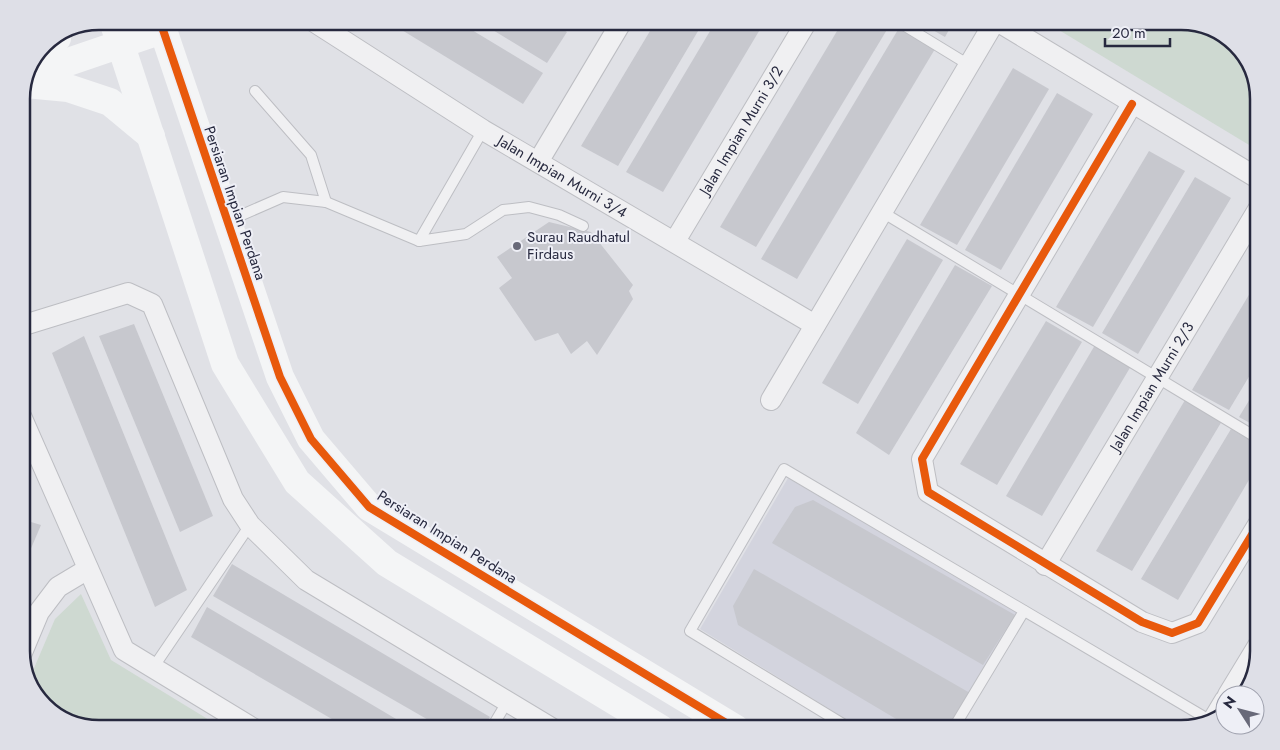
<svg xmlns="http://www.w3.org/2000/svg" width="1280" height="750" viewBox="0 0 1280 750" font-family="Jost,sans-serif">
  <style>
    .built { fill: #d3d4de }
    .park { fill: #ced9d1 }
    .building { fill: #c7c8ce }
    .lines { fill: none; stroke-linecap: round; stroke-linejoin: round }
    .lane-casing { stroke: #bdbec3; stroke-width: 12 }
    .street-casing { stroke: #bdbec3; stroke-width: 22 }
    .lane { stroke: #f0f0f2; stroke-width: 10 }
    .street { stroke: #f0f0f2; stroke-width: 20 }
    .secondary { stroke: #f4f5f6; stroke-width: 28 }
    .cycleway-casing { stroke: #eeeff6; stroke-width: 11 }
    .cycleway { stroke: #e8590c; stroke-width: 8 }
    .poi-dot { fill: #686979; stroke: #eeeff6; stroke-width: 2 }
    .labels { text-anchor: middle; stroke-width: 4; stroke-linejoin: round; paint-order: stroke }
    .street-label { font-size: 15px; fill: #27293f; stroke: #eeeff6 }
    .poi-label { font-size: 15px; fill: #27293f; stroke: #eeeff6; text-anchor: start }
    .rim { fill: none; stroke: #27293f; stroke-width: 2.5 }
  </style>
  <rect width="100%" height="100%" fill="#e0e1e6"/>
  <polygon class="built" points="788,478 1017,612 947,729 862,729 700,629"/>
  <g class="park">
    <polygon points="1044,21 1181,21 1220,32 1248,60 1259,94 1259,151"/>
    <path d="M81 594 111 660 224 729C187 729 89 736 60 718 49 711 32 692 29 680L55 619Z"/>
  </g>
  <g class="building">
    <polygon points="387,21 457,21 543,73 523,104"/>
    <polygon points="478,21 549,21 567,32 547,63"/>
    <polygon points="656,21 704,21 618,166 581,146"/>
    <polygon points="716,21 765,21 663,192 626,172"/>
    <polygon points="843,21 887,21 891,23 756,247 720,227"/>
    <polygon points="917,21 954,21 945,37"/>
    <polygon points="899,28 935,49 797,279 761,259"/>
    <polygon points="1013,68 1049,89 957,245 920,225"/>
    <polygon points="1057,93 1093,114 1001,270 965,250"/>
    <polygon points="1149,151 1185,171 1093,327 1056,307"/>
    <polygon points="1195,177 1231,198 1138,354 1102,333"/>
    <polygon points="549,222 591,232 633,285 629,291 633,299 597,355 587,341 571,354 558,333 535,341 499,288 512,278 497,257"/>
    <polygon points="907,239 943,260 858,404 822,383"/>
    <polygon points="955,265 992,286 889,455 856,433"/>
    <polygon points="1259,278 1259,360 1229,410 1192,390"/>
    <polygon points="1046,321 1082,342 997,485 960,464"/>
    <polygon points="134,324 213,516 180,532 99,336"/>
    <polygon points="84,336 187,590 155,607 52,353"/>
    <polygon points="1095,345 1131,366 1042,516 1006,496"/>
    <polygon points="1259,384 1259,428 1239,417"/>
    <polygon points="1185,400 1222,421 1132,571 1096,551"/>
    <polygon points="1231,429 1259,445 1259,463 1178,600 1141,579"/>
    <polygon points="813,500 1015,615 983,665 772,543 795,507"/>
    <polygon points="21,519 41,525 21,572"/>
    <polygon points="232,564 490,717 482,729 444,729 213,596"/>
    <polygon points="754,569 970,693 948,729 913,729 738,625 733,606"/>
    <polygon points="207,607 413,729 349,729 191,637"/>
  </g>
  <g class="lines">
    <defs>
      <g id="lane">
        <polyline points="897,21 969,65"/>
        <polyline points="255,91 311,155 326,202"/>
        <polyline points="483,130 419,241 466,234 503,210 529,207 559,215 583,226"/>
        <polyline points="882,212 1259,439"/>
        <polyline points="228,221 283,197 326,202 419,241"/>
        <polyline points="21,455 29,438"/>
        <polyline points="153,668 250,525"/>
        <polyline points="491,729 507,702"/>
        <polyline points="851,729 690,631 784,469 1211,721"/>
        <polyline points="953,729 1024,611"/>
      </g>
      <g id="street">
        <path id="s1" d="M313 21 483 130 815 325"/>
        <polyline points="997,21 1259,179"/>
        <polyline points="1132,104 922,459 928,492 1142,622 1172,633 1198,623 1259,523"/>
        <polyline points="538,162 622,21"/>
        <path id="s2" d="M675 241 807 21"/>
        <polyline points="21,326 128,293 152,304 233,499 250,525 306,580 553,729"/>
        <polyline points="771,400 995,21"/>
        <polyline points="21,416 124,650 254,729"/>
        <path id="s3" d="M1045 565 1259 208"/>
        <polyline points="21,655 39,612 58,587 88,569"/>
        <polyline points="1228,695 1259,644"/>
        <polyline points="1213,720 1225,700"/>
      </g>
    </defs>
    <use href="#lane" class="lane-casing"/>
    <use href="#street" class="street-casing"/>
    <use href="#lane" class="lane"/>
    <use href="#street" class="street"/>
    <g class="secondary">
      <polyline points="113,21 225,364 297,482 387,563 661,729"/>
      <polyline points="160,21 280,377 311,439 369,507 736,729"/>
      <polyline points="38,58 57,38"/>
      <polyline points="30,75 162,30"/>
      <polyline points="26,84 68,88 110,102 151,136"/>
    </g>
    <defs>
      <g id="cycleway">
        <polyline points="160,21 280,377 311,439 369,507 736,729"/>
        <polyline points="1132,104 922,459 928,492 1142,622 1172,633 1198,623 1259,523"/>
      </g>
    </defs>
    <use href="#cycleway" class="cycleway-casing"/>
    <use href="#cycleway" class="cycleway"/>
  </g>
  <circle class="poi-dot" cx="517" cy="246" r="5"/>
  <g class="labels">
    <g class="street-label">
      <text dy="5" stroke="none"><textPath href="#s2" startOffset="129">Jalan Impian Murni 3/2</textPath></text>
      <text dy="5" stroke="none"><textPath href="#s1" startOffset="294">Jalan Impian Murni 3/4</textPath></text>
      <text transform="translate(235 203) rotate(71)" y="5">Persiaran Impian Perdana</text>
      <text dy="5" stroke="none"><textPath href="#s3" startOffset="208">Jalan Impian Murni 2/3</textPath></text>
      <text transform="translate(447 537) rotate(32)" y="5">Persiaran Impian Perdana</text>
    </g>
    <g class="poi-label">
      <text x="527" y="242">Surau Raudhatul<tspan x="527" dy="17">Firdaus</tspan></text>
    </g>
  </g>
  <path d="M0 0H1280V750H0ZM99 30H1181A69 69 0 0 1 1250 99V651A69 69 0 0 1 1181 720H99A69 69 0 0 1 30 651V99A69 69 0 0 1 99 30Z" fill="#dedfe7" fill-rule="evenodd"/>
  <path class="rim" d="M99 30H1181A69 69 0 0 1 1250 99V651A69 69 0 0 1 1181 720H99A69 69 0 0 1 30 651V99A69 69 0 0 1 99 30Z"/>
  <g transform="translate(1240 710) rotate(306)"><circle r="24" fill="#eeeff6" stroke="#9ea0ad"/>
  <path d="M0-4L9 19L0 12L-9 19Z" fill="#686979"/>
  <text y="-8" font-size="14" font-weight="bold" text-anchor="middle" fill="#27293f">N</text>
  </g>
  <path d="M1105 38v8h65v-8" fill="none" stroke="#27293f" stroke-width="2.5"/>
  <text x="1112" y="38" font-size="15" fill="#27293f" stroke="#eeeff6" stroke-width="4" paint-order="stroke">20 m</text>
</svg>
